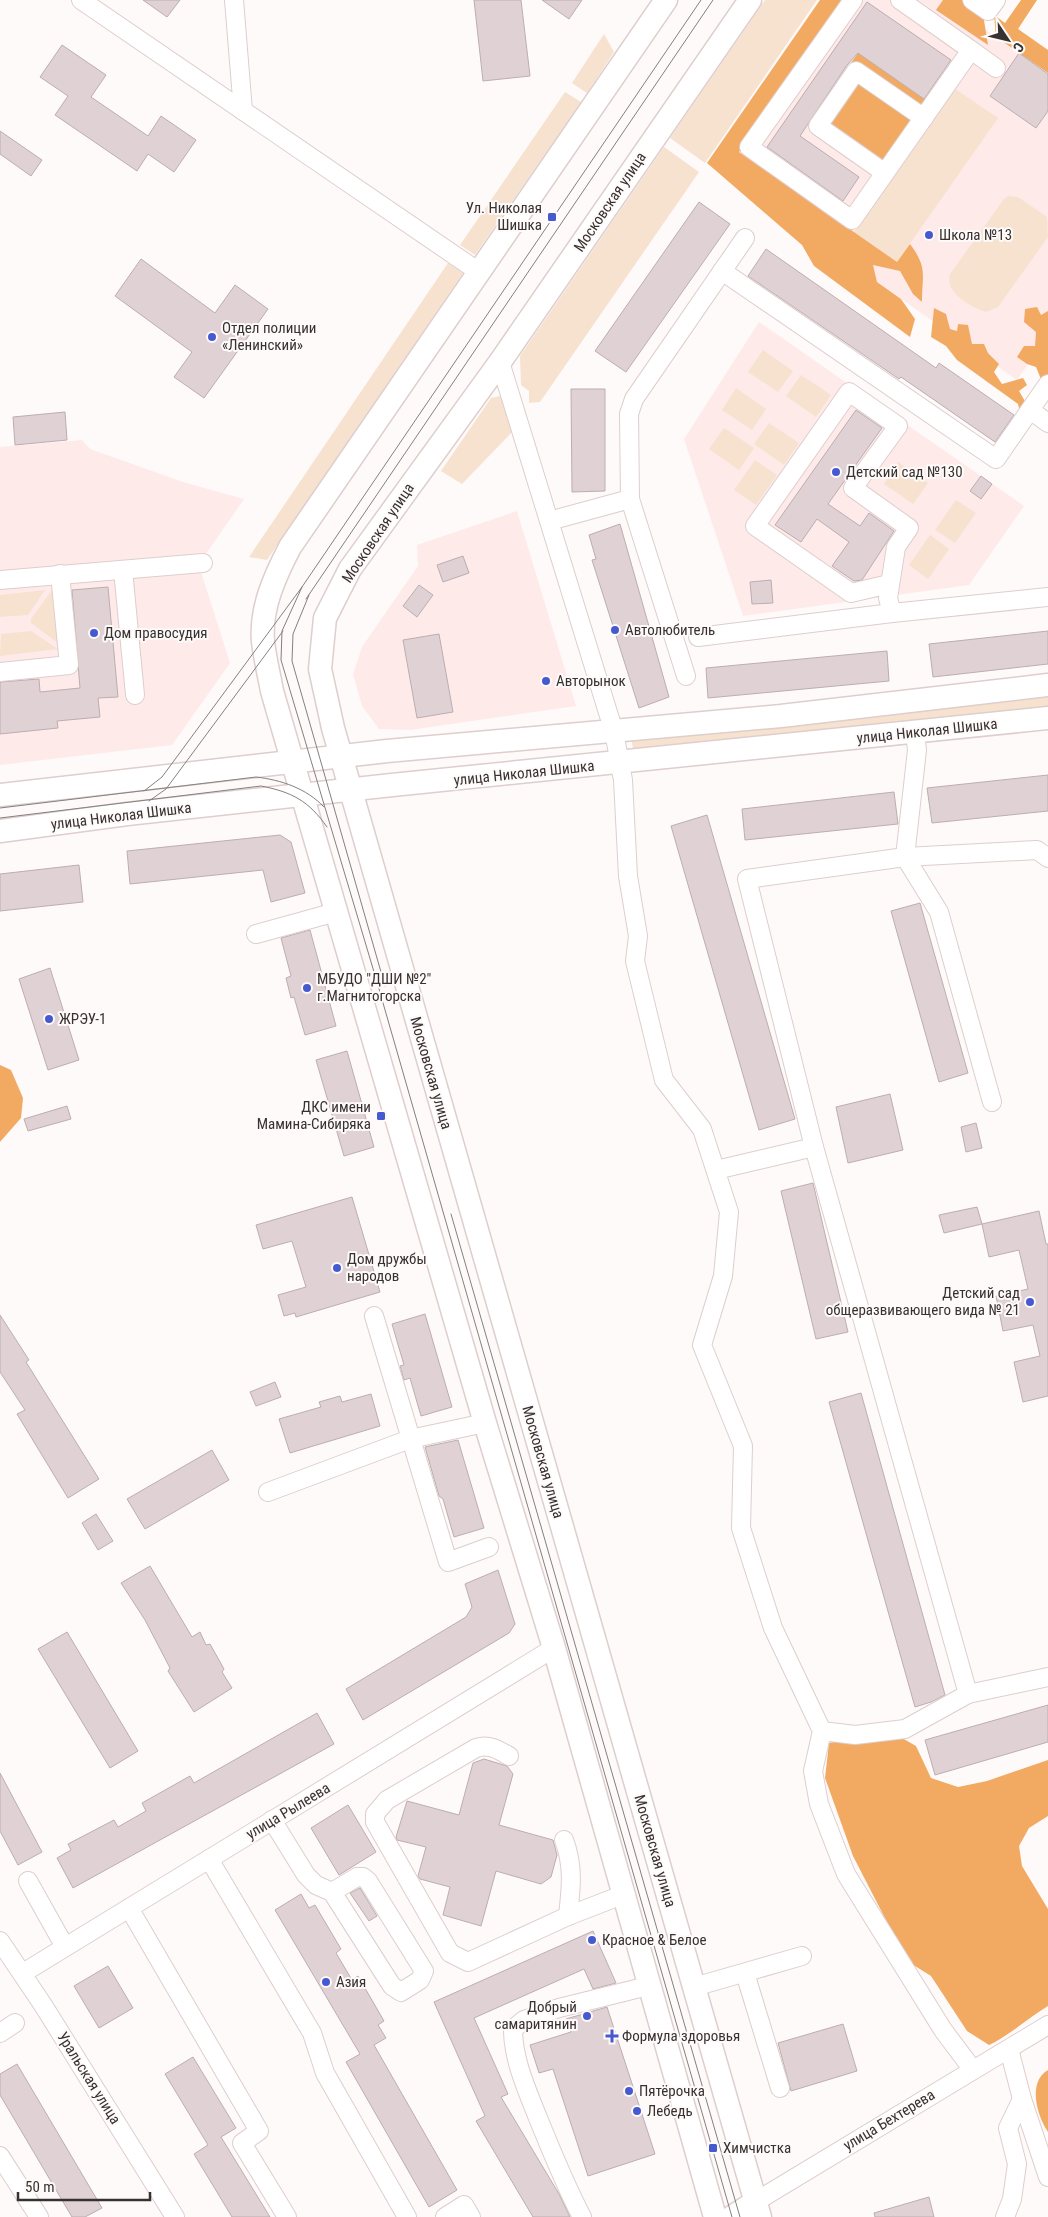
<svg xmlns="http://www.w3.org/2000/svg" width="1048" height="2217" viewBox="0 0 1048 2217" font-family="'Roboto Condensed',sans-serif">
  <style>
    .built { fill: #ffeaea }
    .green { fill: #f7e2cf }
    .forest { fill: #f2aa63 }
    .building { fill: #e0d1d5; stroke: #bcadb1 }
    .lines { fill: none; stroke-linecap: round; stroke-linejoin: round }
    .minor-casing { stroke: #dececd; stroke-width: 20 }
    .major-casing { stroke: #dececd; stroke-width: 25 }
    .minor { stroke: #fff; stroke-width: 18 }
    .major { stroke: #fff; stroke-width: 22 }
    .tram { stroke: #85807f; stroke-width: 1 }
    .poi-dot { fill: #465acf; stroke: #fdfaf9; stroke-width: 2 }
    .labels { text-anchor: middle; stroke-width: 4; stroke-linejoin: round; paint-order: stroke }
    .street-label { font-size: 15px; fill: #373130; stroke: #fdfaf9 }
    .poi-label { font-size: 15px; fill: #373130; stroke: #fdfaf9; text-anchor: start }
  </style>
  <rect width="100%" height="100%" fill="#fdfaf9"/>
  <g class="built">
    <polygon points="820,0 943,0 1048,74 1048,335 1017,380 707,163"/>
    <polygon points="759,322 1024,506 969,585 743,616 684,439"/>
    <polygon points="82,440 90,449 183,482 244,499 205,555 201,572 230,663 172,745 0,765 0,447"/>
    <polygon points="517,511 576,706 410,730 379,729 362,706 353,674 362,647 418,566 417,545"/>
  </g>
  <g class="green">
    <polygon points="765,0 817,0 705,163 670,138"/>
    <polygon points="604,34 614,52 587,93 572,83"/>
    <polygon points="954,88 998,118 897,262 854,232"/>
    <polygon points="565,92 581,102 475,255 460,245"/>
    <polygon points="664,147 699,172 540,402 529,403 529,391 521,385 520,356"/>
    <path d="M1008 196 1018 197 1047 217 1048 237 998 307 986 312C971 307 944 293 950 274L1004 199Z"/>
    <polygon points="448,263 463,273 267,560 249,557"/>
    <polygon points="763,350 793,371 778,392 748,372"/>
    <polygon points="801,375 831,395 816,417 786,396"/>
    <polygon points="736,388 766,409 752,430 722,410"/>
    <polygon points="500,396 506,397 514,430 462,484 441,471 491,398"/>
    <polygon points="769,423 799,443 784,465 754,444"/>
    <polygon points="724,428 754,448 739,470 709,449"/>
    <polygon points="755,460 777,475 756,505 734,490"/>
    <polygon points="898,462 928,483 913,504 884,484"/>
    <polygon points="956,500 976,513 955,543 935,530"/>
    <polygon points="930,535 949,549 928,579 909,565"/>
    <polygon points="54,587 62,646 31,623 31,619"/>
    <polygon points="45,590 28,615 0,617 0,595"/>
    <polygon points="31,631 58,649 0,656 1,634"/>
    <polygon points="1048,689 1048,708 634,755 631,737"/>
  </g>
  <g class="forest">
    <path d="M820 0H846L739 152 897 262 910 244C928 268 922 275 922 302L913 294 900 271 873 265 877 282 901 299 915 319 910 337 814 266 802 245 707 163Z"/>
    <polygon points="943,0 963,0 983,14 988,45 936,10"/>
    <polygon points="1021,0 1037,0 1018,29 1048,50 1048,73 996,37 994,15 1005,23"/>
    <polygon points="858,53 933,105 885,173 810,121"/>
    <polygon points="1037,307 1041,315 1048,311 1048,376 1043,384 1036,367 1027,364 1017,357 1024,346 1035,346 1036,332 1024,322 1025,309"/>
    <polygon points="934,308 946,314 950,329 957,331 958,324 968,325 972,344 984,344 988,353 999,364 994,372 1002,384 1023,378 1027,385 1019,391 1026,403 1021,416 1018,404 957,360 946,346 931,337"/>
    <polygon points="0,1065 11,1070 23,1098 21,1118 0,1142"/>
    <path d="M895 1734 916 1746 931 1778 958 1787 987 1781 1048 1760V1816L1029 1828 1019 1846 1022 1866 1048 1909V2006C1028 2018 1010 2035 989 2045L967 2031 931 1976 907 1961 853 1856 825 1778 829 1743 853 1738Z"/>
    <path d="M1048 2070V2132C1037 2116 1027 2082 1048 2070Z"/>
  </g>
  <g class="building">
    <polygon points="143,0 180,0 167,17"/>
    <polygon points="474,0 521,0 530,76 483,81"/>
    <polygon points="542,0 582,0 569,19"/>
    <polygon points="867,2 951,60 924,99 858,53 847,65 800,136 859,177 843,201 767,147"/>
    <polygon points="62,45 106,75 91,97 148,136 161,116 196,140 174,172 148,154 137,171 55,115 68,96 40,77"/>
    <polygon points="1019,53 1048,74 1048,111 1036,128 990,96"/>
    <polygon points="0,131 42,160 31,176 0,154"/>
    <polygon points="699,202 730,224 626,372 595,351"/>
    <polygon points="766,249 936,368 939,363 1014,415 995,442 901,377 899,379 748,276"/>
    <polygon points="141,259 215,313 235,285 268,309 204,398 174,377 192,352 115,296"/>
    <polygon points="571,389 605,389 605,491 572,492"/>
    <polygon points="856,410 882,428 828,504 860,526 869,513 894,531 862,580 854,581 832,566 849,542 817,519 801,542 775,525"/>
    <polygon points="65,412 67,440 15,445 13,417"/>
    <polygon points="981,476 992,484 981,499 970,491"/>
    <polygon points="620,524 669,697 639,708 592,560 596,559 589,535"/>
    <polygon points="463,556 469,573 443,582 437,565"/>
    <polygon points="771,580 773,603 752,604 750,582"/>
    <polygon points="419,585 433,595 417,617 403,606"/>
    <polygon points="108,587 118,697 98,698 100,717 57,721 58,728 0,734 0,682 39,679 40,692 80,688 72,590"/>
    <polygon points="1048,631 1048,664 933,677 929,644"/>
    <polygon points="439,634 453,712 417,718 403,640"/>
    <polygon points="887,651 889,681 708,698 706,668"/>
    <polygon points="1048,775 1048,811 932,823 927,788"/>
    <polygon points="894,792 898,824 745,840 742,809"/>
    <polygon points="707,815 795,1119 759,1130 671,826"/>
    <polygon points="280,835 291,842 305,893 271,902 263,870 130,884 127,851"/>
    <polygon points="79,865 83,902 0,911 0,874"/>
    <polygon points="920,903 968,1073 939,1082 891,911"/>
    <polygon points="310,930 336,1026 305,1035 294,997 291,998 286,978 291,976 281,938"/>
    <polygon points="50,968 79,1060 48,1070 19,979"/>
    <polygon points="347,1051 374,1147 344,1156 316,1060"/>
    <polygon points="890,1094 903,1150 848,1163 836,1107"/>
    <polygon points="67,1106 71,1119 28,1131 24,1119"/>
    <polygon points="976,1123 982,1148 966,1152 961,1127"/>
    <polygon points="813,1183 848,1332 816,1339 781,1191"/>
    <polygon points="352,1197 380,1292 296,1317 295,1313 284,1316 278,1295 306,1287 292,1241 263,1249 256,1225"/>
    <polygon points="977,1207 982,1224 1039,1211 1046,1244 1048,1244 1048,1396 1023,1402 1014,1362 1040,1356 1033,1325 1003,1331 996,1296 1028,1289 1019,1250 989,1257 982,1224 944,1233 939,1215"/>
    <polygon points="425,1314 452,1407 421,1416 410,1378 404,1380 400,1366 404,1365 392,1324"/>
    <polygon points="0,1315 29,1360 26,1362 99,1479 68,1498 17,1414 25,1410 0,1372"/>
    <polygon points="275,1382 281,1397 256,1406 250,1392"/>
    <polygon points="861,1393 945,1695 931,1702 915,1707 829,1402"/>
    <polygon points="371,1394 380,1426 290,1453 279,1419 321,1407 319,1402 340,1396 342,1402"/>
    <polygon points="458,1440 484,1528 454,1537 443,1499 439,1496 425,1447"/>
    <polygon points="212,1450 229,1480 145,1529 127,1499"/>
    <polygon points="96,1514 113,1541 98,1550 82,1523"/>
    <polygon points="150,1566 192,1637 200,1632 206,1645 210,1644 224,1669 222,1672 232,1688 194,1712 168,1671 170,1668 145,1620 121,1583"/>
    <polygon points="498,1570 515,1624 509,1633 363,1720 346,1689 466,1617 472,1607 465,1584"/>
    <polygon points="67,1632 138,1751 110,1768 38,1649"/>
    <polygon points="1048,1705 1048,1742 935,1775 925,1740"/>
    <polygon points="317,1713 334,1744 73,1888 57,1858 71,1850 68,1844 114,1820 118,1827 146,1811 142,1803 190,1776 194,1783"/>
    <polygon points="484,1759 507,1766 513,1774 499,1825 553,1840 557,1855 551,1877 541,1884 496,1871 481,1926 443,1915 450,1887 420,1879 418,1876 426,1847 397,1840 396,1837 407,1801 459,1815 473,1763"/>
    <polygon points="0,1773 42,1852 18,1865 0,1831"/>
    <polygon points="348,1805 376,1852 339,1875 311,1828"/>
    <polygon points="360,1888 377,1916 369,1921 350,1893"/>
    <polygon points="301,1894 309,1908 315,1905 341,1949 336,1953 352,1980 358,1976 384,2021 378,2025 386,2038 374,2045 457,2190 429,2207 346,2062 360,2054 275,1910"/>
    <polygon points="593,1931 616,1983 593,1989 584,1969 474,2018 508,2094 501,2097 559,2194 570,2217 533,2217 476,2121 485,2116 434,2002"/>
    <polygon points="108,1966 133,2008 99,2028 74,1986"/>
    <polygon points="607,2007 655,2154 588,2176 553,2069 539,2073 530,2045 571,2032 566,2019"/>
    <polygon points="843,2024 857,2071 791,2091 778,2043"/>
    <polygon points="193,2057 236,2128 221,2137 270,2217 232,2217 194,2154 208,2145 165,2074"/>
    <polygon points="17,2064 102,2208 85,2217 72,2217 0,2095 0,2074"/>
    <polygon points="929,2197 934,2217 875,2217 874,2213"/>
  </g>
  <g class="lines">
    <defs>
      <g id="minor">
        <polyline points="81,0 479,272"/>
        <polyline points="234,0 243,111"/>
        <polyline points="853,0 749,147 852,220 971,50 900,0"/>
        <polyline points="972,0 988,11 996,0"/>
        <polyline points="971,50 996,68"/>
        <polyline points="885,173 818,126 856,71 924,118"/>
        <polyline points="722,271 996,459 1048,384"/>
        <polyline points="500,362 614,732 623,780 628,876 638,936 635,961 664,1080 702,1129 729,1212 723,1276 702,1345 743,1446 741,1528 773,1628 822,1731 813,1771 819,1804 846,1874 943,2030 973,2070"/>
        <polyline points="1030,410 1048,423"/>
        <polyline points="630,499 686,676"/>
        <polyline points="549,521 630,499 629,414 634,399 745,238"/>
        <polyline points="123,570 135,695"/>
        <polyline points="0,580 203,563"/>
        <polyline points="889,584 851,593 755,526 849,392 898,426 853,488 909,528 896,547 888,598 892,613"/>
        <polyline points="698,637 892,613 1048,597"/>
        <polyline points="0,672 69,665 60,574"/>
        <polyline points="915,733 917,750 905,857 939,912 992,1102"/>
        <polyline points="256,934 336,912"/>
        <polyline points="716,1170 814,1147"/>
        <polyline points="374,1316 448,1562 489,1547"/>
        <polyline points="268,1492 410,1439 485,1423"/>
        <polyline points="968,1694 814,1147 747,879 905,857 1037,850 1048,858"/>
        <polyline points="822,1731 855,1735 905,1729 968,1694 1048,1677"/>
        <path d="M509 1756C497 1749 489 1744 476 1748L387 1800 375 1814V1822L450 1953 468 1962 568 1916 622 1895"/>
        <polyline points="272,1820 306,1875 316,1885 332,1892 392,1986 401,1992 420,1980 424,1971 368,1881 363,1877 357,1877 332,1892"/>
        <path d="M564 1840C574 1866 571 1889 568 1916"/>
        <polyline points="209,1859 312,2033 325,2073 407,2217"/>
        <polyline points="28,1881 65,1947"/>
        <polyline points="129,1908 259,2131 242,2143 287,2217"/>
        <polyline points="0,1941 43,2005 175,2217"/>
        <polyline points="23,1973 554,1648"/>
        <polyline points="745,1973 780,2088"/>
        <polyline points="694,1987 802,1956"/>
        <polyline points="0,2033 15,2023"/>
        <polyline points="1009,2049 1022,2099 1048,2177"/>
        <polyline points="0,2156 39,2217"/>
        <polyline points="755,2202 1048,2025"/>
        <polyline points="445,2217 464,2205 471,2217"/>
        <path d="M582 2217C565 2185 552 2152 538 2118 527 2090 513 2060 513 2029L524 2020 559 2008 648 1986"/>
        <polyline points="1005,2217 1012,2199 1017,2164 1008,2128 1022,2099"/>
      </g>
      <g id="major">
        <path d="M666 0 290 547C275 576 260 608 263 642 265 658 269 675 272 691L485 1423 554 1648 715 2217"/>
        <polyline points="750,0 500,362 350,569 325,618 320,669 333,728 760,2217"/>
        <polyline points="0,795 387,751 781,716 1048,685"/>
        <polyline points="0,831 127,814 392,785 1048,718"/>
        <polyline points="732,2217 755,2202"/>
      </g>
    </defs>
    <use href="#minor" class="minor-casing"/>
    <use href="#major" class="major-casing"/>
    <use href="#minor" class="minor"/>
    <use href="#major" class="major"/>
    <g class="tram">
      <polyline points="302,587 282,631 281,660 377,982 732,2217"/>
      <polyline points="309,595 293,634 292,661 385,986"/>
      <polyline points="306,599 713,0"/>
      <polyline points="144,791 162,777 302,587 701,0"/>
      <polyline points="149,801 166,789 283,631"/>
      <path d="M0 808 256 777C281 780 306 788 324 807"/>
      <path d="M0 818 261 786C292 792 309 801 327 827"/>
      <polyline points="451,1214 740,2217"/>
    </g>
  </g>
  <g class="poi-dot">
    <rect x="547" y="212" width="10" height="10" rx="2.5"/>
    <circle cx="929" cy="235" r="5"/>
    <circle cx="212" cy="337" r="5"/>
    <circle cx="836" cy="472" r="5"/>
    <circle cx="615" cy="630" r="5"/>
    <circle cx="94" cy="633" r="5"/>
    <circle cx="546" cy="681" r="5"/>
    <circle cx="307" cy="988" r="5"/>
    <circle cx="49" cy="1019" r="5"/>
    <rect x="376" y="1111" width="10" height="10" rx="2.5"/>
    <circle cx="337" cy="1268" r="5"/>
    <circle cx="1030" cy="1302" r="5"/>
    <circle cx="592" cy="1940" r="5"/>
    <circle cx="326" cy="1982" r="5"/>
    <circle cx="587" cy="2016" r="5"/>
    <path d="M609.5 2028.5h5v5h5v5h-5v5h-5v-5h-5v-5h5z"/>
    <circle cx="629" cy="2091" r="5"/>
    <circle cx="637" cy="2111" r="5"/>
    <rect x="708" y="2143" width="10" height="10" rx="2.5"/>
  </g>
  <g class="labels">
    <g class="street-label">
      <text transform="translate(610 202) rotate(-56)" y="5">Московская улица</text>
      <text transform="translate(378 533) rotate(-56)" y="5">Московская улица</text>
      <text transform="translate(927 731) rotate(-6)" y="5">улица Николая Шишка</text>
      <text transform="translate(524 773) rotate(-6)" y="5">улица Николая Шишка</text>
      <text transform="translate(121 816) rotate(-7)" y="5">улица Николая Шишка</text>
      <text transform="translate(431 1073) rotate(74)" y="5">Московская улица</text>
      <text transform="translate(543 1462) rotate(74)" y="5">Московская улица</text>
      <text transform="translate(288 1811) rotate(-31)" y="5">улица Рылеева</text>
      <text transform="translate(655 1851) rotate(74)" y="5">Московская улица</text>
      <text transform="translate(89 2078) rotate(58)" y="5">Уральская улица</text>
      <text transform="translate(889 2120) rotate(-31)" y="5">улица Бехтерева</text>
    </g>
    <g class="poi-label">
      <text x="542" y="213" text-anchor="end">Ул. Николая<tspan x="542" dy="17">Шишка</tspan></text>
      <text x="939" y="240">Школа №13</text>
      <text x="222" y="333">Отдел полиции<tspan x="222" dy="17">«Ленинский»</tspan></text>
      <text x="846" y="477">Детский сад №130</text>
      <text x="625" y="635">Автолюбитель</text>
      <text x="104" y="638">Дом правосудия</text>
      <text x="556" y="686">Авторынок</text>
      <text x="317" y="984">МБУДО "ДШИ №2"<tspan x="317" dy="17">г.Магнитогорска</tspan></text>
      <text x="59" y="1024">ЖРЭУ-1</text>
      <text x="371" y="1112" text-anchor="end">ДКС имени<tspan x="371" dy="17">Мамина-Сибиряка</tspan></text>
      <text x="347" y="1264">Дом дружбы<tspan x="347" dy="17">народов</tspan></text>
      <text x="1020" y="1298" text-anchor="end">Детский сад<tspan x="1020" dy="17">общеразвивающего вида № 21</tspan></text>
      <text x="602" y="1945">Красное &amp; Белое</text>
      <text x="336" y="1987">Азия</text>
      <text x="577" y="2012" text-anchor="end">Добрый<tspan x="577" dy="17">самаритянин</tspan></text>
      <text x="622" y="2041">Формула здоровья</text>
      <text x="639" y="2096">Пятёрочка</text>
      <text x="647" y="2116">Лебедь</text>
      <text x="723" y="2153">Химчистка</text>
    </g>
  </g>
  <g transform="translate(1008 40) rotate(125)" stroke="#fdfaf9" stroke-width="4" paint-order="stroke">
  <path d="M0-4L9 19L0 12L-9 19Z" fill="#373130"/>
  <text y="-8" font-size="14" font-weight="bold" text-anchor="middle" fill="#373130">С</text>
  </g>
  <path d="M18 2192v8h132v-8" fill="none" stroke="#373130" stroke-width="2.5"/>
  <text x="25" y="2192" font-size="15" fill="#373130" stroke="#fdfaf9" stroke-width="4" paint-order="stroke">50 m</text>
</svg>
